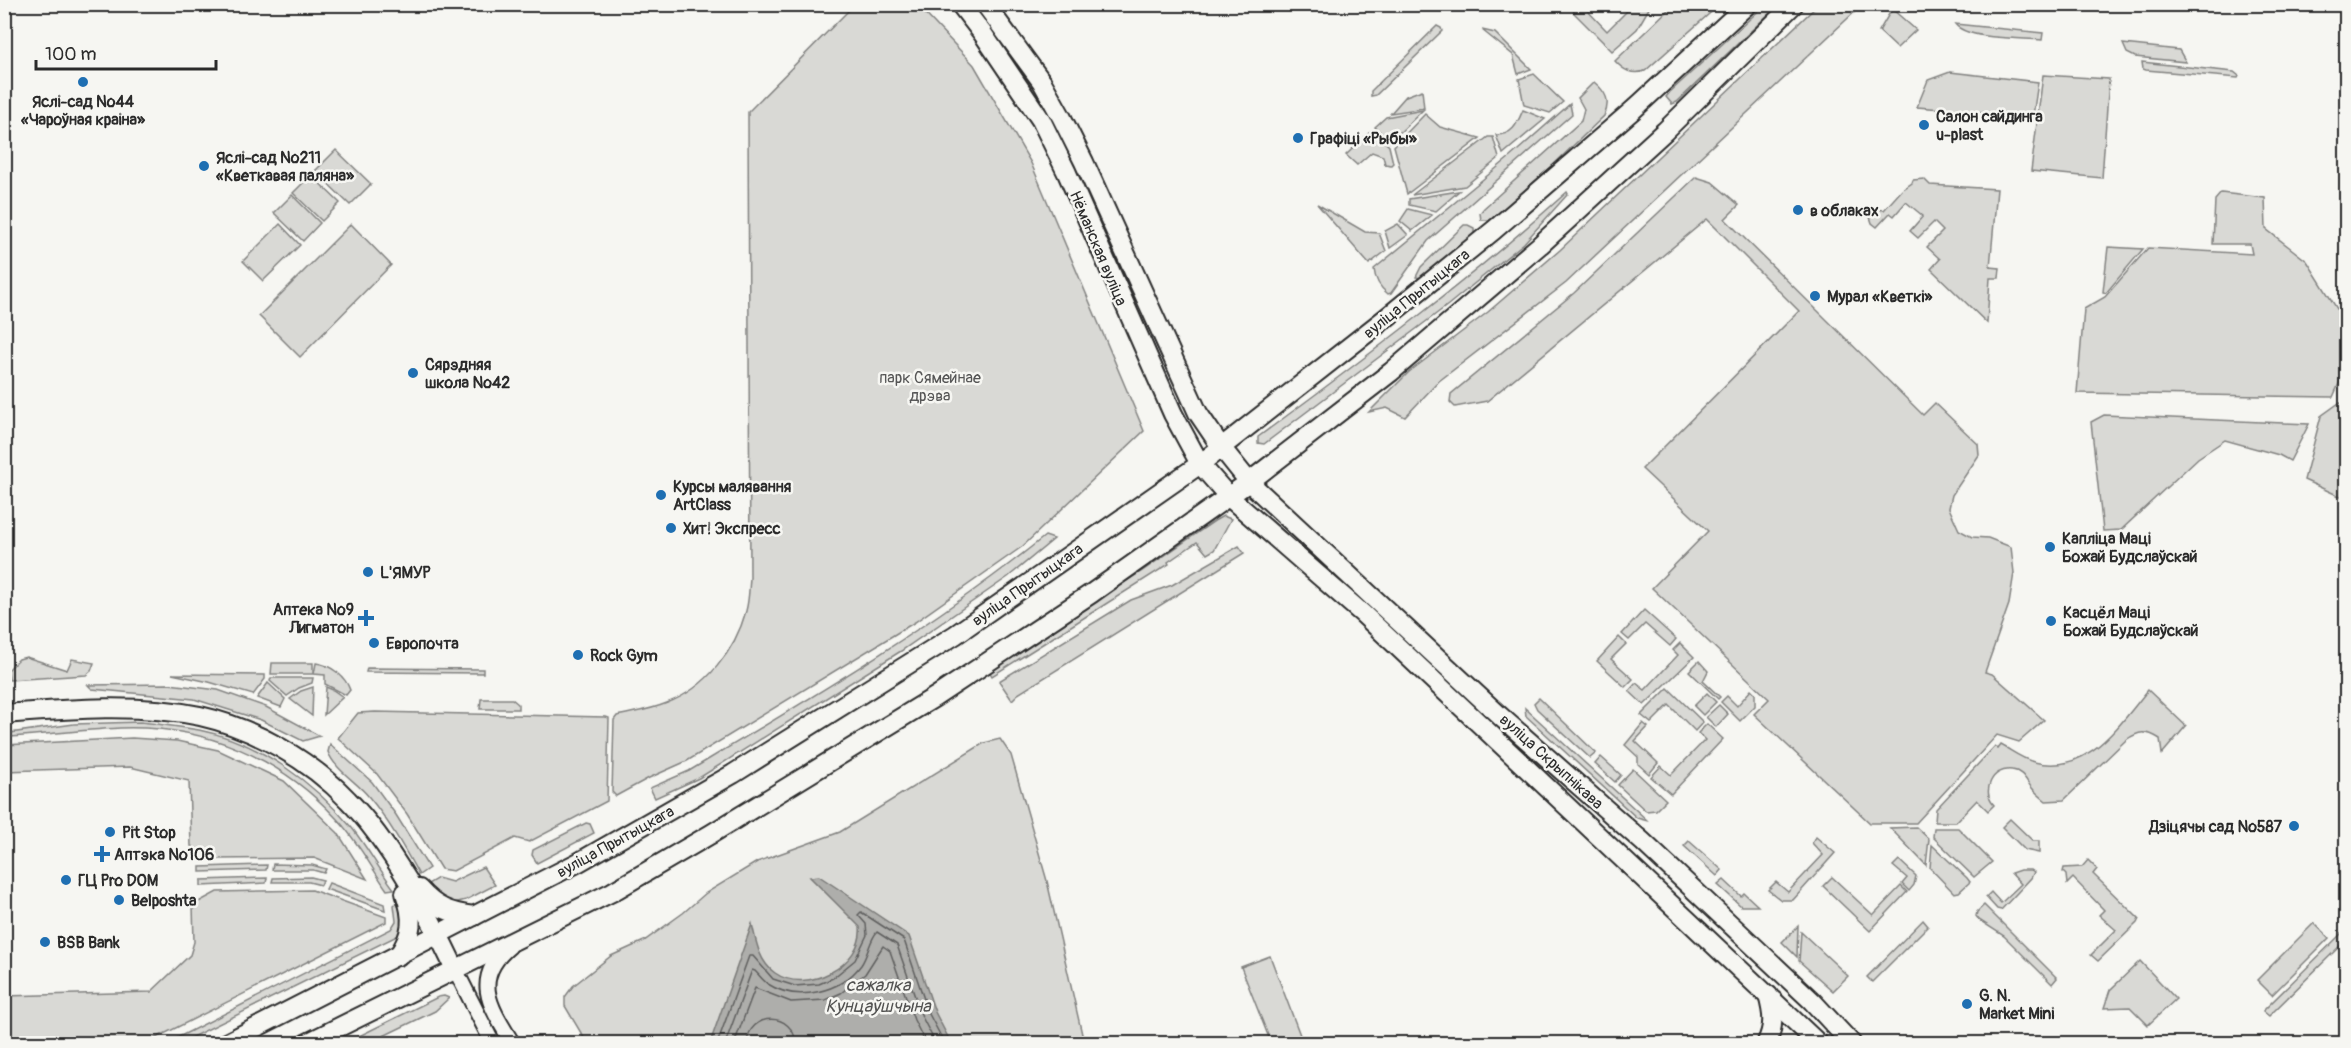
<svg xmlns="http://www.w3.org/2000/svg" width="2351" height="1048" viewBox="0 0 2351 1048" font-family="Pangolin,sans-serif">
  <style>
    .green { fill: #d9d9d5; stroke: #828280; stroke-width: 1.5 }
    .water { fill: #aeaeab; stroke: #7a7a78; stroke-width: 1.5 }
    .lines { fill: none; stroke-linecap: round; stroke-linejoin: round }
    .shore { stroke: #5f5f5e; stroke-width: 1.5 }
    .minor-casing { stroke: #2b2b2b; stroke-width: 18 }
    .major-casing { stroke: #2b2b2b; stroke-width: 22 }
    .minor { stroke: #f6f6f2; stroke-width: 14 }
    .major { stroke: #f6f6f2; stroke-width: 18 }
    .poi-dot { fill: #1f6fb2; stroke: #f6f6f2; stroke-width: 2 }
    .labels { text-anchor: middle; stroke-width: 5; stroke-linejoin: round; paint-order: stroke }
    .poi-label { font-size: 16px; font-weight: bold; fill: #2b2b2b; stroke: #f6f6f2; text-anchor: start }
    .street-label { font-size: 16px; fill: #2b2b2b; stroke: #f6f6f2 }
    .park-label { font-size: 16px; fill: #565656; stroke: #f6f6f2 }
    .water-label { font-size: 18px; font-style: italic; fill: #525251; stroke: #f6f6f2 }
  </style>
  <rect width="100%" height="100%" fill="#f6f6f2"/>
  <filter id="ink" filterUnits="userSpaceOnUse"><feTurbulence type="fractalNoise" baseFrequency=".0167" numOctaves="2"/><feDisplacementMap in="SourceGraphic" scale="12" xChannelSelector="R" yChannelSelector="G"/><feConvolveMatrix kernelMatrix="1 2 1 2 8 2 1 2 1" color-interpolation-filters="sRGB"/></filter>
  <g filter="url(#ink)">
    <g class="green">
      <path d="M855 4 917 5 974 65 1031 163 1144 431 1023 546 915 622 687 761 649 778 616 796 612 792 614 720 617 716C634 712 650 710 667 703 706 688 735 651 746 611 749 600 749 589 750 578L748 112Z"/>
      <polygon points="1582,5 1607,31 1633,5 1651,5 1637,29 1612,51 1574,13 1573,8"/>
      <path d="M1673 5H1719L1645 71C1632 75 1624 71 1615 61Z"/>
      <polygon points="1765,5 1778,5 1677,102 1672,104 1666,97 1670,92"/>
      <polygon points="1818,5 1862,5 1566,283 1439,381 1405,417 1387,408 1369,412 1409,372 1488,312 1560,250"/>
      <polygon points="1892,9 1916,30 1897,48 1879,31"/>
      <path d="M1955 24 2043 33 2042 40C2022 38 1967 40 1955 24Z"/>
      <polygon points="1437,26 1441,28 1442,31 1376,95 1371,96 1371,91"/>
      <polygon points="1482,30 1495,33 1531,69 1518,74 1513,55"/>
      <polygon points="2123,44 2179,50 2186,62 2135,57 2127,53"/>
      <polygon points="2142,62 2234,72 2239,76 2238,78 2146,70 2143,69"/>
      <polygon points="1950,72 2038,82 2033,116 1917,107 1928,80"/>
      <polygon points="1534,74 1563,102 1550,113 1524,105 1519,79"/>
      <polygon points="2043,75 2109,79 2102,178 2031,171"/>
      <path d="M1594 82C1606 92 1611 101 1604 116L1551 167 1495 217 1490 220H1481L1480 213 1484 208 1581 121 1584 109 1578 98Z"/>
      <polygon points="1422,90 1424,108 1391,113 1406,96"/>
      <path d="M1570 104 1572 114 1428 241 1391 293 1388 294C1379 287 1375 280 1374 269L1510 157Z"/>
      <polygon points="1423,110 1390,142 1375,127 1386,117"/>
      <path d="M1523 110 1545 119 1503 154 1496 135C1513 135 1517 124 1523 110Z"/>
      <polygon points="1425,114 1440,127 1480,138 1407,194 1394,146"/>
      <polygon points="1371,131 1374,132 1389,146 1393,163 1391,165 1385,164 1383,156 1372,152 1357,165 1346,155"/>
      <polygon points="1488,137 1493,137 1499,158 1465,186 1412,195"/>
      <polygon points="336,150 371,184 350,205 315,171"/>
      <polygon points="311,175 340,203 322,221 293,193"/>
      <polygon points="1696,177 1712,182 1739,205 1725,219 1923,415 1935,403 1978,444 1979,455 1952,495 1949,508 1959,530 1972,537 1988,538 2011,547 2014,573 2009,604 1985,672 1992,674 2044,720 2019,742 1997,735 1916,823 1870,823 1754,714 1769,699 1652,588 1708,531 1642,469 1799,311 1707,219 1487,401 1455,407 1450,402 1451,394 1574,293"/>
      <polygon points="1924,179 1930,185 1997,189 1990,267 2000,268 1999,278 1990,278 1987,323 1931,269 1940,259 1927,247 1943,231 1934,222 1918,238 1910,231 1923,216 1906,202 1894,216 1890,213 1877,227 1872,223 1870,217 1877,209 1884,210 1902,190 1912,183 1913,180"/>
      <polygon points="1459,191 1436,211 1409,205 1409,199"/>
      <path d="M1567 192 1568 194 1524 243 1448 305 1264 444 1258 443V437C1364 359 1469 280 1567 192Z"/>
      <polygon points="2221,193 2265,198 2266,229 2307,261 2339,312 2346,331 2346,368 2333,397 2077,393 2084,309 2105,297 2148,248 2252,254 2250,244 2213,244 2215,200"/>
      <polygon points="292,195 320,223 303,241 274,213"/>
      <polygon points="1317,204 1365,232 1379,233 1386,251 1369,264"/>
      <polygon points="1408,209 1432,215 1412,231 1400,221"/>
      <polygon points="280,224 300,245 263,281 243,261"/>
      <polygon points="351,224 391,265 300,357 259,316"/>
      <polygon points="1398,224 1408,235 1390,248 1385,231"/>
      <polygon points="1464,225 1468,225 1474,228 1474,235 1421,278 1416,277 1421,267"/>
      <polygon points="2108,247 2143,249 2106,293 2103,292"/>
      <polygon points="2339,403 2346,404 2346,499 2304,480 2321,416"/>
      <polygon points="2104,415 2309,424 2290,461 2279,455 2225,440 2198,458 2121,530 2103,531 2091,422"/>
      <polygon points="1223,516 1231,519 1214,550 1207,554 1197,542 1168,562 1169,564 992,676 988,669 1142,571 1216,520"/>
      <path d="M1045 536 1054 539 1008 577 901 651 699 778 655 798 650 788 689 771C811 698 935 625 1045 536Z"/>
      <polygon points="1239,546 1244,553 1018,694 1012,700 999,681 1131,600 1172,585"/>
      <polygon points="1644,610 1676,639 1670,646 1645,624 1629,640 1622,634"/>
      <polygon points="1619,637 1626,644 1611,659 1633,679 1625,687 1597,661"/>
      <polygon points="1680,643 1694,657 1644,705 1629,691 1636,683 1645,690 1678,655 1673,650"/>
      <polygon points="26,657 67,670 72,659 94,663 91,671 86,675 9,680 8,670 19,659"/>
      <polygon points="1699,661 1708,671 1703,681 1720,697 1718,699 1689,671"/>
      <polygon points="272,663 313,663 313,674 271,674"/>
      <path d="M316 663C331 665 345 676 350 690L346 695 325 684V675L314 674Z"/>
      <polygon points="367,668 483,669 483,673 366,672"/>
      <polygon points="172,674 265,675 265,679 253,695 209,682"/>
      <polygon points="271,678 313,678 312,683 299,688 287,696 270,681"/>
      <polygon points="268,683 285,699 281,707 257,698"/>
      <polygon points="169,684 218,690 266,707 320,736 303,741 261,720 194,699 92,689 88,685"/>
      <polygon points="313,687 312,716 290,699 301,691"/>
      <polygon points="326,687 333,690 343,697 324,715"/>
      <polygon points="1668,688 1703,722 1695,731 1669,705 1651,723 1641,715"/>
      <polygon points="1751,690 1755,694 1755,706 1740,721 1721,702 1727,696 1737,706"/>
      <path d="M2148 690 2186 726 2162 754 2160 739C2146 730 2139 731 2126 740L2064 800 2046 801C2041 797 2036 793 2032 788 2026 781 2023 771 2012 770 1992 767 1981 792 1994 805L1988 811 1977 800 1956 822H1935L1936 809 1995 746 1998 749 2001 745C2012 751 2022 759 2034 762 2087 776 2119 725 2148 690Z"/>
      <polygon points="1707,693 1716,702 1703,715 1694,706"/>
      <polygon points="1539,698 1596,753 1590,758 1537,709 1534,703"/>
      <polygon points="481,699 512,699 518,704 518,709 480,709"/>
      <polygon points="1719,705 1728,714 1716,727 1706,717"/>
      <polygon points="1525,708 1537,719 1648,821 1637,818 1526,716"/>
      <polygon points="375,712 606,717 609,718 607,801 529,842 515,838 453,871 441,869 407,814 377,774 338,738 358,713"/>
      <path d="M140 722C160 724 180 727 199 730 260 742 313 782 352 828 367 847 379 869 394 889L387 890C371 867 357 840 337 819 280 757 205 725 120 728 84 730 47 734 10 737V733L74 724Z"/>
      <polygon points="1643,723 1648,727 1635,741 1658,763 1649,774 1638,764 1638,757 1625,745"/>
      <polygon points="1707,724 1723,739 1671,794 1651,777 1661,766 1671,775 1705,740 1698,733"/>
      <polygon points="132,738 177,741 218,750 284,781 338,833 367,879 314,858 215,859 191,846 189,781 130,767 5,771 5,745"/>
      <polygon points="1000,739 1011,755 1047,881 1084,1043 587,1043 565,1006 565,997 573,986 611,956 644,941 683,913 706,893 757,862 840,832 984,743"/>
      <path d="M330 744 372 782 396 815 429 868 419 875C404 848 389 821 369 797 357 782 335 770 328 752Z"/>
      <polygon points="1601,757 1621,775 1615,782 1595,764"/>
      <polygon points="1633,769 1666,800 1656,810 1646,811 1618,785"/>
      <polygon points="2010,819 2033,841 2039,841 2039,853 2025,850 2002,827"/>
      <polygon points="586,823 590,824 594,833 537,863 532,855 533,850"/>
      <polygon points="1916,827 1929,839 1926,865 1890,828"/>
      <polygon points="1934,828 1958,828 1992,862 1974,877 1933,837"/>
      <polygon points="1816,837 1835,853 1793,900 1781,900 1768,890 1776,882 1788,892 1823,855 1812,843"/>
      <polygon points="1689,841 1722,870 1717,876 1684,846"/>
      <polygon points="1932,845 1967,878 1970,882 1959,892 1954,893 1930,868"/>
      <polygon points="1899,860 1916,876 1914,885 1909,891 1902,884 1907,878 1893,866"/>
      <polygon points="2088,860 2097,869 2093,874 2139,919 2137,923 2098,961 2091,955 2116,930 2099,915 2104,910 2073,878 2067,884 2066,875 2063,872 2064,868 2082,867"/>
      <polygon points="273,864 312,865 326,869 324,873 313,870 272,870"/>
      <polygon points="267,865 266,870 200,872 200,867"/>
      <polygon points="483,867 495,885 466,900 449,904 426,885 438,878 452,882"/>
      <polygon points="2020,870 2031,870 2034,872 2031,878 2001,910 1997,909 1986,897 1991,892 2001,903 2021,884 2011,873"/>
      <polygon points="311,877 323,880 321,885 309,882 272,882 273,878"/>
      <polygon points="1832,877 1873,915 1901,886 1907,892 1870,931 1823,886"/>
      <polygon points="267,878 266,883 201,886 201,880"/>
      <polygon points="1724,880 1741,896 1744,893 1758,906 1741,906 1718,885"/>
      <polygon points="329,883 384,904 385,910 326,889"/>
      <polygon points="312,890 386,917 386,922 146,1043 5,1043 5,996 151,992 190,955 194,942 193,905 217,892"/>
      <polygon points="400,900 405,919 399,935 180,1043 165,1044 391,929 396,921 394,905"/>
      <polygon points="1984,905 2057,978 2052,984 2004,936 1979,920 1976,916 1977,912"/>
      <polygon points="1923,920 1928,926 1872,982 1867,977"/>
      <polygon points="2314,923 2329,938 2272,995 2257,980"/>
      <polygon points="1798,926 1797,957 1782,942"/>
      <polygon points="2346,929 2346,940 2269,1016 2263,1011"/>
      <polygon points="1801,932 1848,976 1833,991 1799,961"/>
      <polygon points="1270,956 1300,1035 1279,1043 1271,1043 1241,967"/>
      <polygon points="2140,961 2176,999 2148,1025 2130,1007 2104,1008 2110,990"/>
      <polygon points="444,996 449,998 435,1011 369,1043 345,1043 438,997"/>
    </g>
    <path class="water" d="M819 876 909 936 935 1012 951 1043 774 1044 772 1040 754 1043H710L752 924C756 941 759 962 775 973 806 995 864 965 860 927L810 877Z"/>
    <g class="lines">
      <g class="shore">
        <polyline points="717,1044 749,956 753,956 773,979 795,986 819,984 833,978 855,960 867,935 866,924 858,915 861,912 904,940 929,1014 945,1044"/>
        <path d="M725 1044 752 970 755 971C759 975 763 981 768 984 797 1003 841 992 861 965 868 955 870 939 877 932L897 945 922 1017 936 1044"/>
        <polyline points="734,1044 755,988 791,1002 825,1000 841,993 865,974 883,946 890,951 914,1020 926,1044"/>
        <path d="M747 1044C748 1011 794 1011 796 1044"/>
      </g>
      <defs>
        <g id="minor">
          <path d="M510 946C470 979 491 1008 513 1044"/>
          <polyline points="455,969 493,1044"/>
        </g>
        <g id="major">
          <polyline points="960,4 983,34 1041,120 1067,173 1173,414 1200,464 1229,497 1363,614 1819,1044"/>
          <polyline points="985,4 1042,82 1061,116 1084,162 1198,413 1221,447 1249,482 1500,716 1643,842 1812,1001 1852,1044"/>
          <path d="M4 714C68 709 137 703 200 716 254 728 310 760 348 800 389 841 430 916 455 969"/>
          <path d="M419 889C436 908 449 913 474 916"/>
          <path d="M398 956C413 934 414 918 405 893"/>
          <polyline points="224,1044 579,862 733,774 955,635 1200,464 1386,318 1494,230 1633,110 1748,4"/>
          <polyline points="305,1044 612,892 711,834 935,697 1092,593 1249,482 1391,372 1540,245 1665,131 1794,4"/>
          <path d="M1766 1044C1775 1026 1773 1014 1768 995"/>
        </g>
      </defs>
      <use href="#minor" class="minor-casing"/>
      <use href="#major" class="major-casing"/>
      <use href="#minor" class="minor"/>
      <use href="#major" class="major"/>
    </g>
  </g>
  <g class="poi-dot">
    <circle cx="83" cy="82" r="6"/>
    <circle cx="1924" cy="125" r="6"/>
    <circle cx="1298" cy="138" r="6"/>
    <circle cx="204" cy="166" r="6"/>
    <circle cx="1798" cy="210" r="6"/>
    <circle cx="1815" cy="296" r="6"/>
    <circle cx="413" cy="373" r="6"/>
    <circle cx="661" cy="495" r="6"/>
    <circle cx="671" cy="528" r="6"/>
    <circle cx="2050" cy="547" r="6"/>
    <circle cx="368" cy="572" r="6"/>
    <path d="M363 609h6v6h6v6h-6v6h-6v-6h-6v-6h6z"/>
    <circle cx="2051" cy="621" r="6"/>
    <circle cx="374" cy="643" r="6"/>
    <circle cx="578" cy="655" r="6"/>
    <circle cx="2294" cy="826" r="6"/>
    <circle cx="110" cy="832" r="6"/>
    <path d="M99 845h6v6h6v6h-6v6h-6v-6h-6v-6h6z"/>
    <circle cx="66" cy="880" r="6"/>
    <circle cx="119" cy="900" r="6"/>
    <circle cx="45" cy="942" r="6"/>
    <circle cx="1967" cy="1004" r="6"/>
  </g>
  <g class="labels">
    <g class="poi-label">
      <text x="83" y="107" text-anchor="middle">Яслі-сад №44<tspan x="83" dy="18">«Чароўная краіна»</tspan></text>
      <text x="1936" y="122">Салон сайдинга<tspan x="1936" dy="18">u-plast</tspan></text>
      <text x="1310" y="144">Графіці «Рыбы»</text>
      <text x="216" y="163">Яслі-сад №211<tspan x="216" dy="18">«Кветкавая паляна»</tspan></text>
      <text x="1810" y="216">в облаках</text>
      <text x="1827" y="302">Мурал «Кветкі»</text>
      <text x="425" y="370">Сярэдняя<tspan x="425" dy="18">школа №42</tspan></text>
      <text x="673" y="492">Курсы малявання<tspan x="673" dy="18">ArtClass</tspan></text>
      <text x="683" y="534">Хит! Экспресс</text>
      <text x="2062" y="544">Капліца Маці<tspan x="2062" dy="18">Божай Будслаўскай</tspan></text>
      <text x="380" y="578">L'ЯМУР</text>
      <text x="354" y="615" text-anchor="end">Аптека №9<tspan x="354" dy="18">Лигматон</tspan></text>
      <text x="2063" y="618">Касцёл Маці<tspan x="2063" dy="18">Божай Будслаўскай</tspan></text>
      <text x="386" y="649">Европочта</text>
      <text x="590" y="661">Rock Gym</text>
      <text x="2282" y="832" text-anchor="end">Дзіцячы сад №587</text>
      <text x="122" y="838">Pit Stop</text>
      <text x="114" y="860">Аптэка №106</text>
      <text x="78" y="886">ГЦ Pro DOM</text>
      <text x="131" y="906">Belposhta</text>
      <text x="57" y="948">BSB Bank</text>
      <text x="1979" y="1001">G. N.<tspan x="1979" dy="18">Market Mini</tspan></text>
    </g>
    <g class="street-label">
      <text transform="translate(1099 248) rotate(67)" y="6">Нёманская вуліца</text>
      <text transform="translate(1416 293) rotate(-39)" y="6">вуліца Прытыцкага</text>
      <text transform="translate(1027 584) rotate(-35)" y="6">вуліца Прытыцкага</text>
      <text transform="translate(1552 761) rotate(42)" y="6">вуліца Скрыпнікава</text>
      <text transform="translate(615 841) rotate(-29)" y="6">вуліца Прытыцкага</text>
    </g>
    <g class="park-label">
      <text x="930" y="383">парк Сямейнае<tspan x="930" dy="18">дрэва</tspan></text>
    </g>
    <g class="water-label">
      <text x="878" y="991">сажалка<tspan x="878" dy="21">Кунцаўшчына</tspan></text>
    </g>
  </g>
  <rect width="2351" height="1048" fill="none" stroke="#f6f6f2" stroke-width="24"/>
  <rect x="12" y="12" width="2327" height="1024" fill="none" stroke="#2b2b2b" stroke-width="2" filter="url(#ink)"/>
  <path d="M36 60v9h180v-9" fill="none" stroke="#2b2b2b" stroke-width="3"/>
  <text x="45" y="60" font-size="18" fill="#2b2b2b" stroke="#f6f6f2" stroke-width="4.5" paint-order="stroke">100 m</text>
</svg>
